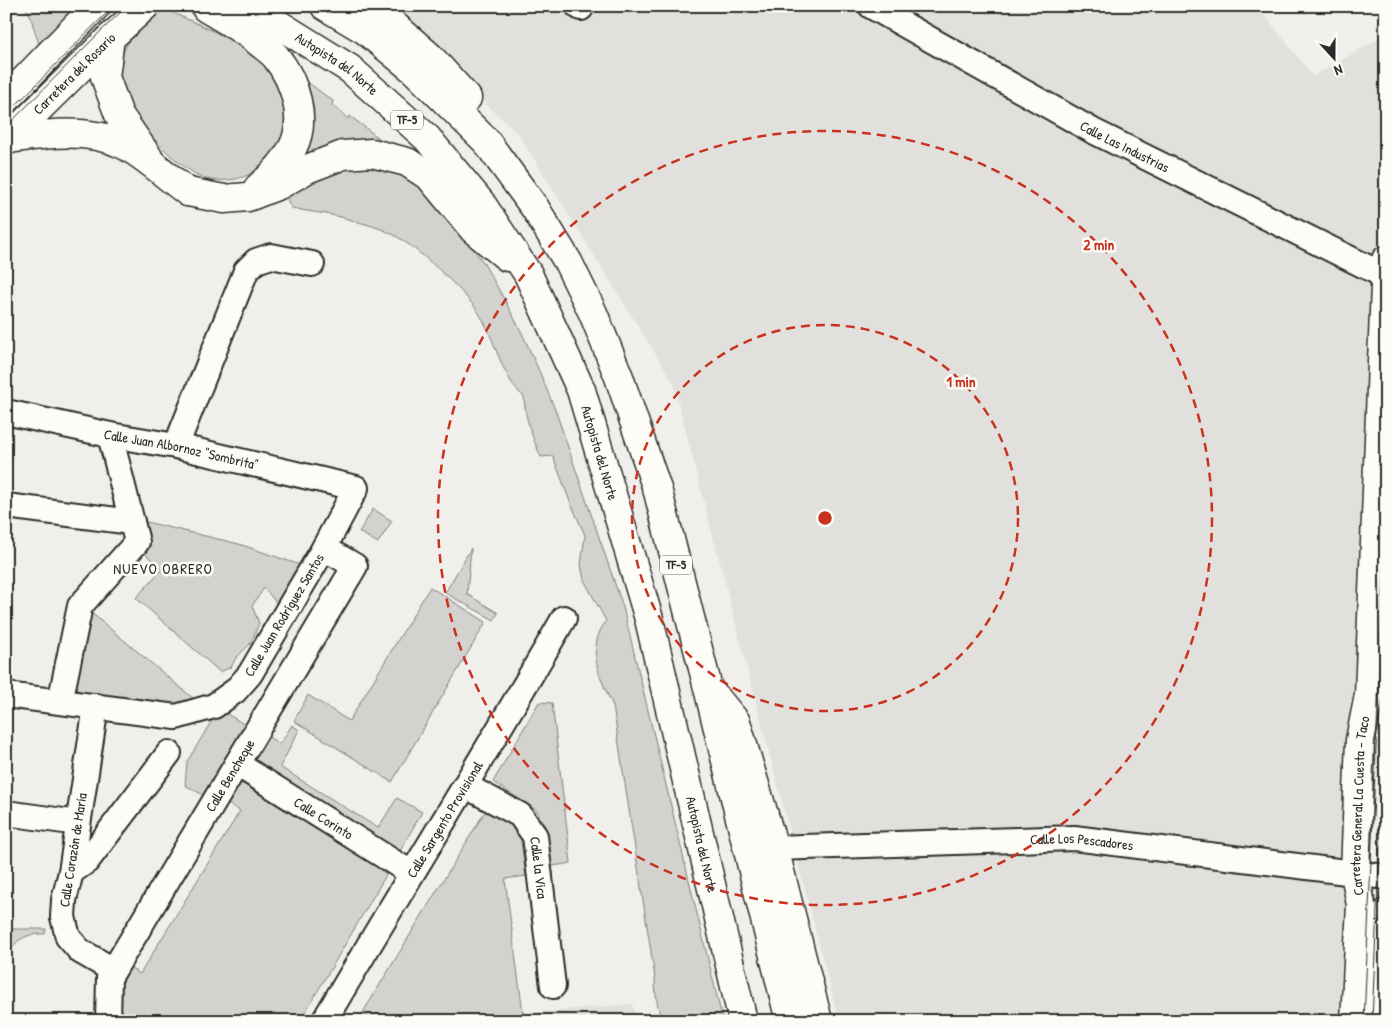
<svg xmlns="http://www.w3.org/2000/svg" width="1392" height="1027" viewBox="0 0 1392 1027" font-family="'Patrick Hand',sans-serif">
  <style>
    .built { fill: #e1e0dc }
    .green { fill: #d3d2cf; stroke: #7f7e7d }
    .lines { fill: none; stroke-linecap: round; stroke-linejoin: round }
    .minor-casing { stroke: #2b2b2b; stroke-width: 28 }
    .major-casing { stroke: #2b2b2b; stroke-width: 31 }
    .highway-casing { stroke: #2b2b2b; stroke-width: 31 }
    .minor { stroke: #fdfcf7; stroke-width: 24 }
    .major { stroke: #fdfcf7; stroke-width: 28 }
    .highway { stroke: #fdfcf7; stroke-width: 28 }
    .tram { stroke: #2b2b2b; stroke-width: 1 }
    .ring { fill: none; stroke: #c8321e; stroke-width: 2.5; stroke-dasharray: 9 6 }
    .labels { text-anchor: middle; stroke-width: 5; stroke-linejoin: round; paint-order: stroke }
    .shield { fill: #fdfcf7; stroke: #6a6a68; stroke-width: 1 }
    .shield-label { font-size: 12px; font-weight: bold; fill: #2b2b2b }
    .street-label { font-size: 14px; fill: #2b2b2b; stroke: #fdfcf7 }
    .neighbourhood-label { font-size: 15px; letter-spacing: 1px; fill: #2b2b2b; stroke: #fdfcf7 }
    .centre { fill: #c8321e; stroke: #fdfcf7; stroke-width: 2.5 }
    .ring-label { font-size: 15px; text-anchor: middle; font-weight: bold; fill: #c8321e; stroke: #fdfcf7; stroke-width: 5; stroke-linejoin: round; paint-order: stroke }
  </style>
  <rect width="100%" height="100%" fill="#f0efeb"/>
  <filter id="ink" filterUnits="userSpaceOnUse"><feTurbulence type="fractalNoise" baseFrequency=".02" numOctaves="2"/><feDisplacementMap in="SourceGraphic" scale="10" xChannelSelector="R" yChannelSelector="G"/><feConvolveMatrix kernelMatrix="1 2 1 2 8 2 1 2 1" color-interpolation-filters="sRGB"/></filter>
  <g filter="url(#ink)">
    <g class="built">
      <polygon points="383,6 1257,6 1313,76 1386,35 1386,192 1381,201 1343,1021 839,1021 673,382 519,135"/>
      <polygon points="632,1004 637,1021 468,1021 470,1018"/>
    </g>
    <g class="green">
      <polygon points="24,6 76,6 40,48 30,15"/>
      <path d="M162 8C197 24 260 47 279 82 284 92 286 104 287 115 288 132 285 145 273 156 255 175 239 182 212 180 187 178 138 126 127 103 124 97 118 77 118 71 120 44 143 24 162 8Z"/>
      <polygon points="303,79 333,101 332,105 348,119 350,116 393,149 304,162 301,152"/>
      <path d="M367 167 392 170 411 178 422 187 455 224 483 262 503 297 522 333 540 373 556 412 623 607 723 1021H662C657 1006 655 993 655 978L613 706C600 678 585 650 606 621L584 580 581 565 585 535 569 499 553 456 541 457C532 437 525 418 524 397 499 374 496 338 477 310 460 287 417 247 392 234 377 226 357 222 341 217 325 213 308 212 292 208L288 203V198L292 193 305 184 334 171Z"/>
      <polygon points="373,509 392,521 378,543 359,532"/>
      <polygon points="142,521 239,544 303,566 280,607 264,588 252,606 259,623 251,643 236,658 231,667 220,672 136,598 162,569 141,550"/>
      <polygon points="471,548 467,594 498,613 494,620 445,593"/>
      <polygon points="430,587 486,622 392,782 294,721 308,695 349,721"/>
      <polygon points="89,611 200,704 168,708 72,696"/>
      <polygon points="539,702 552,703 571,863 547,867 544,824 536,810 493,782"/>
      <polygon points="219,709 247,726 205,796 185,785 187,762"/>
      <polygon points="292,725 299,730 280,767 378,828 397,798 422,812 400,851 252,763 267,736 280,744"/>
      <polygon points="239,782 389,870 300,1021 118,1021 119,990 130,967 140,974 240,811 226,803"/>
      <polygon points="489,805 519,828 526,876 505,879 523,1013 470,1018 468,1021 375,1021 362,1014"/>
      <path d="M6 929H46L45 934C26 933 14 940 6 958Z"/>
    </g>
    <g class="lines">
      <defs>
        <g id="minor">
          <polyline points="578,6 581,8"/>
          <path id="s1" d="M871 6 1093 131 1385 276"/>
          <path id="s2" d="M6 412 110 435 176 446 356 488 324 548 250 674 235 691 214 706 176 717 6 695"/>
          <polyline points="176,446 246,271 256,261 271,256 312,264"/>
          <polyline points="6,506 132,522"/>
          <polyline points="60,702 80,606 137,542 110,435"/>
          <polyline points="96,706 71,872 64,900 63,917 68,937 80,951 113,970"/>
          <path id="s3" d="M237 764 411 873"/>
          <path id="s4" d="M466 786 520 815 535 836 553 986"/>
          <polyline points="6,813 78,823"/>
          <path id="s5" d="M774 848 1074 838 1386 877"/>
          <polyline points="71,872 87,861 169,753"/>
          <path id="s6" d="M108 1021 109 978 355 566 324 548"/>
          <path id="s7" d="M324 1021C403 886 486 754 564 618"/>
        </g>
        <g id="major">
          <polyline points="110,38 105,77 119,115 148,157"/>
          <polyline points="6,99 96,6"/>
          <path d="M9 139C46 134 87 128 122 144 145 155 167 177 188 192"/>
          <path id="s8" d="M6 141 110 38 145 6"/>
          <path id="s9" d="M1355 1021 1361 905 1355 873 1360 740 1369 695 1386 260"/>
          <polyline points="1381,1021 1382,966 1386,913"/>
        </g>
        <g id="highway">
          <path d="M205 6 206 8C226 20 244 30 261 44 266 48 272 52 276 57 295 81 307 119 293 147 285 163 271 177 258 188"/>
          <path id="s10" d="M249 6 350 69 427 138 481 203 528 274 581 390 649 619 743 1021"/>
          <polyline points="325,6 365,30 414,70 486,141 535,208 568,262 593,313 619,377 658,492 708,688 790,1021"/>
          <polyline points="372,6 429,56 467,98"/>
          <polyline points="188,192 224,199 248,197 279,185 307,169 343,155 372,153 407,162 430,177 474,230 507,257"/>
          <polyline points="713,694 736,722 774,848 818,1021"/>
        </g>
      </defs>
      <use href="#minor" class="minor-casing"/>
      <use href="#major" class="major-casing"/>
      <use href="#highway" class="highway-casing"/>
      <use href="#minor" class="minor"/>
      <use href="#major" class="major"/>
      <use href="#highway" class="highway"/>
      <g class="tram">
        <path d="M6 115C43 79 77 41 114 6"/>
        <polyline points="6,127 101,31 127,6"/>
        <polyline points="1364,1021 1386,522"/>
        <polyline points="1372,1021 1386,705"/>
      </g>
    </g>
  </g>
  <g class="ring">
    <circle cx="825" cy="518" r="193"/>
    <circle cx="825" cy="518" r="387"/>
  </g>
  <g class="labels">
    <g class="shield">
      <rect x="391" y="110.5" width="32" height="19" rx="4"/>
      <rect x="660" y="555.5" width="32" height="19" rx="4"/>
    </g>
    <g class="shield-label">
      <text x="407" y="124">TF-5</text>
      <text x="676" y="569">TF-5</text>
    </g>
    <g class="street-label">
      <text dy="5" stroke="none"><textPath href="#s10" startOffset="105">Autopista del Norte</textPath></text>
      <text dy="5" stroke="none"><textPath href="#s8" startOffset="96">Carretera del Rosario</textPath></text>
      <text dy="5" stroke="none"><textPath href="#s1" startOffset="290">Calle Las Industrias</textPath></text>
      <text dy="5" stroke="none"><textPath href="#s2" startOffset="179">Calle Juan Albornoz "Sombrita"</textPath></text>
      <text dy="5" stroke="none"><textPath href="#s10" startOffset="585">Autopista del Norte</textPath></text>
      <text transform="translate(284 615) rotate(-59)" y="5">Calle Juan Rodríguez Santos</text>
      <text dy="5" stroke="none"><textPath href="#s6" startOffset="279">Calle Bencheque</textPath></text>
      <text dy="5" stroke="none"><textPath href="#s9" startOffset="216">Carretera General La Cuesta - Taco</textPath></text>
      <text dy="5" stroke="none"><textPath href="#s3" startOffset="102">Calle Corinto</textPath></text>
      <text dy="5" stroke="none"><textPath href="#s7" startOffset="235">Calle Sargento Provisional</textPath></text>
      <text dy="5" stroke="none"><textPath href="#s5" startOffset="308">Calle Los Pescadores</textPath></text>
      <text dy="5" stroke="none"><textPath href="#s10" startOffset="990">Autopista del Norte</textPath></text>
      <text transform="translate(73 850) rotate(-81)" y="5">Calle Corazón de María</text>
      <text dy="5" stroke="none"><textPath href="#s4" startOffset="119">Calle la Vica</textPath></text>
    </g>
    <g class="neighbourhood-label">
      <text x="163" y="574">NUEVO OBRERO</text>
    </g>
  </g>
  <circle cx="825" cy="518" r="8" class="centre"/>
  <g class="ring-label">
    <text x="1099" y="250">2 min</text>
    <text x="961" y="387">1 min</text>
  </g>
  <rect width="1392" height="1027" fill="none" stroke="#fdfcf7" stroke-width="25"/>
  <rect x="12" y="12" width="1367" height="1002" fill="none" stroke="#2b2b2b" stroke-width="2" filter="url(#ink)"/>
  <g transform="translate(1334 58) rotate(159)" stroke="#fdfcf7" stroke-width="4" paint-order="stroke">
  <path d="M0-4L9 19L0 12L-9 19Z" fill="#2b2b2b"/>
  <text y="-8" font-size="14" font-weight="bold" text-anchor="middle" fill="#2b2b2b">N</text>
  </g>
</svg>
